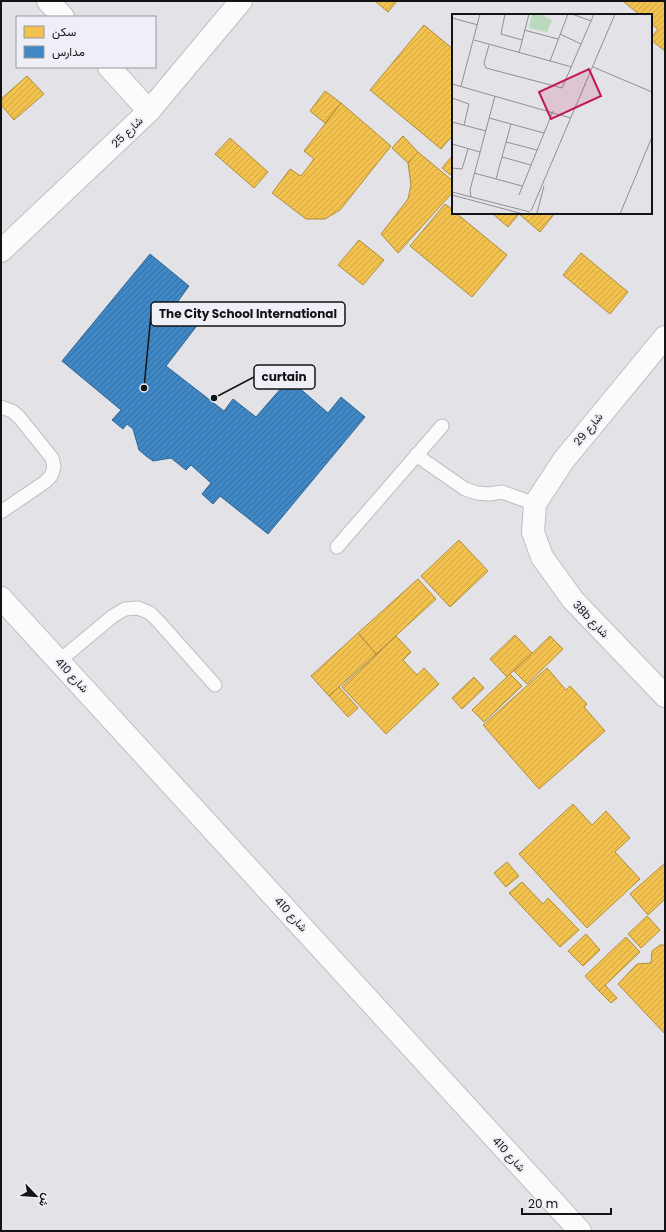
<svg xmlns="http://www.w3.org/2000/svg" width="666" height="1232" viewBox="0 0 666 1232" font-family="Poppins,Vazirmatn,sans-serif">
  <style>
    .homes { fill: url(#homes-hatch); stroke: #af8d3d }
    .schools { fill: url(#schools-hatch); stroke: #326590 }
    .lines { fill: none; stroke-linecap: round; stroke-linejoin: round }
    .service-casing { stroke: #bfbfc1; stroke-width: 15 }
    .minor-casing { stroke: #bfbfc1; stroke-width: 24 }
    .tertiary-casing { stroke: #bfbfc1; stroke-width: 24 }
    .service { stroke: #fbfbfb; stroke-width: 13 }
    .minor { stroke: #fbfbfb; stroke-width: 22 }
    .tertiary { stroke: #fbfbfb; stroke-width: 22 }
    .labels { text-anchor: middle; stroke-width: 4; stroke-linejoin: round; paint-order: stroke }
    .street-label { font-size: 11px; fill: #121315; stroke: #eff0f7 }
    .inset-road { fill: none; stroke: #8f9093; stroke-width: 1 }
    .view { fill: #c2185b; fill-opacity: 0.15; stroke: #c2185b; stroke-width: 2 }
    .inset-edge { fill: none; stroke: #121315; stroke-width: 2 }
    .leader { fill: none; stroke: #121315; stroke-width: 1.5 }
    .callout-dot { fill: #121315; stroke: #eff0f7; stroke-width: 1.5 }
    .callout { fill: #eff0f7; stroke: #121315; stroke-width: 1.5 }
    .callout-label { font-size: 12px; text-anchor: middle; font-weight: bold; fill: #121315 }
  </style>
  <defs>
    <pattern id="homes-hatch" width="6" height="6" patternUnits="userSpaceOnUse"><rect width="6" height="6" fill="#f2c14e"/><path d="M-1 1l2-2M0 6l6-6M5 7l2-2" fill="none" stroke="#cea543"/></pattern>
    <pattern id="schools-hatch" width="6" height="6" patternUnits="userSpaceOnUse"><rect width="6" height="6" fill="#3f88c5"/><path d="M-1 1l2-2M0 6l6-6M5 7l2-2" fill="none" stroke="#336e9f"/></pattern>
  </defs>
  <rect width="100%" height="100%" fill="#e3e3e7"/>
  <g class="homes">
    <polygon points="375,1 397,1 388,12"/>
    <polygon points="625,1 665,1 665,51 651,40 651,38 658,29 651,24 651,15 640,15 624,2"/>
    <polygon points="424,25 453,49 453,135 441,149 370,90"/>
    <polygon points="27,76 44,94 14,120 1,105 1,99"/>
    <polygon points="325,91 341,103 325,123 310,111"/>
    <polygon points="341,103 391,146 340,210 325,219 306,219 272,193 290,169 301,176 314,159 304,151"/>
    <polygon points="403,136 418,152 408,163 392,148"/>
    <polygon points="230,138 268,172 254,188 215,154"/>
    <polygon points="418,152 453,181 453,192 398,253 381,234 408,199 411,185 408,163"/>
    <polygon points="453,155 453,177 442,168"/>
    <polygon points="445,204 453,210 453,213 456,213 507,255 472,297 410,246"/>
    <polygon points="492,213 518,213 519,214 508,227"/>
    <polygon points="518,213 555,213 540,232"/>
    <polygon points="359,240 384,260 363,285 338,265"/>
    <polygon points="581,253 628,292 610,314 563,275"/>
    <polygon points="459,540 488,571 450,607 421,576"/>
    <polygon points="418,579 436,599 376,654 358,633"/>
    <polygon points="358,633 376,654 329,696 311,676"/>
    <polygon points="515,635 532,653 507,677 490,659"/>
    <polygon points="396,636 411,652 403,660 417,675 424,668 439,684 386,734 342,687"/>
    <polygon points="550,636 563,649 527,684 514,671"/>
    <polygon points="547,668 566,690 570,686 587,704 584,707 605,731 539,789 483,725"/>
    <polygon points="510,674 522,686 484,722 472,710"/>
    <polygon points="474,677 484,688 462,709 452,698"/>
    <polygon points="339,687 358,708 348,717 329,696"/>
    <polygon points="573,804 592,825 606,811 630,838 615,852 640,879 587,928 519,854"/>
    <polygon points="507,862 519,876 506,887 494,873"/>
    <polygon points="665,863 665,899 648,915 630,894"/>
    <polygon points="522,882 543,904 548,898 579,930 560,947 509,893"/>
    <polygon points="647,916 660,930 641,948 628,934"/>
    <polygon points="586,934 600,950 583,966 568,951"/>
    <polygon points="626,937 640,952 599,991 585,976"/>
    <polygon points="660,945 665,945 665,1034 618,984 637,964 651,963 652,951"/>
    <polygon points="605,985 617,998 611,1003 599,991"/>
  </g>
  <polygon class="schools" points="150,254 189,286 176,304 199,323 166,366 224,411 233,399 256,417 289,379 328,413 341,397 365,417 268,534 220,496 213,504 202,494 211,483 191,465 186,470 171,458 153,461 146,456 139,450 133,429 127,424 123,429 112,420 121,410 62,361"/>
  <g class="lines">
    <defs>
      <g id="service">
        <polyline points="1,407 12,411 19,417 52,458 54,467 51,476 45,482 1,512"/>
        <polyline points="416,455 465,489 477,493 489,494 502,492 535,504"/>
        <polyline points="337,547 442,426"/>
        <polyline points="59,661 113,616 125,609 138,608 150,613 159,622 215,685"/>
      </g>
      <g id="minor">
        <polyline points="48,1 63,17"/>
        <polyline points="109,67 149,111"/>
        <polyline points="1,251 149,111 241,1"/>
        <polyline points="665,337 563,461 535,504 533,532 542,557 573,600 665,696"/>
      </g>
      <polyline id="tertiary" points="1,598 580,1231"/>
    </defs>
    <use href="#service" class="service-casing"/>
    <use href="#minor" class="minor-casing"/>
    <use href="#tertiary" class="tertiary-casing"/>
    <use href="#service" class="service"/>
    <use href="#minor" class="minor"/>
    <use href="#tertiary" class="tertiary"/>
  </g>
  <g class="labels">
    <g class="street-label">
      <text transform="translate(127 132) rotate(-44)" y="4">شارع 25</text>
      <text transform="translate(588 429) rotate(-50)" y="4">شارع 29</text>
      <text transform="translate(591 619) rotate(46)" y="4">38b شارع</text>
      <text transform="translate(72 675) rotate(47)" y="4">شارع 410</text>
      <text transform="translate(291 914) rotate(48)" y="4">شارع 410</text>
      <text transform="translate(509 1154) rotate(48)" y="4">شارع 410</text>
    </g>
  </g>
  <g transform="translate(452 14)">
    <rect width="200" height="200" fill="#e3e3e7"/>
    <path d="M80 0H88L100 6 95 18 77 14Z" fill="#bbd9bd"/>
    <path class="inset-road" d="M53 0 49 20 70 26M120 0 139 7M0 4 26 11M72 16 106 25M108 20 129 30M22 26 120 53M37 31 32 49 34 54 110 74 142 0M67 39 77 0M98 47 116 0M141 53 200 78M0 70 119 104M9 72 28 0M0 84 17 90 12 111M37 104 92 119M0 108 34 117M54 128 85 136M0 130 28 138M50 143 79 151M0 154 10 155 16 135M22 159 70 172M44 165 59 110M0 178 78 198M0 181 71 200M67 181 101 97M19 183 18 176 43 82M79 197 163 0M85 199 92 172M168 200 200 123"/>
    <path class="view" d="M137 55 149 82 99 105 87 78Z"/>
    <rect width="200" height="200" class="inset-edge"/>
  </g>
  <path class="leader" d="M144 388L151 314M214 398L254 377"/>
  <g class="callout-dot">
    <circle cx="144" cy="388" r="4"/>
    <circle cx="214" cy="398" r="4"/>
  </g>
  <g class="callout">
    <rect x="151" y="302" width="194" height="24" rx="4"/>
    <rect x="254" y="365" width="61" height="24" rx="4"/>
  </g>
  <g class="callout-label">
    <text x="248" y="318">The City School International</text>
    <text x="284" y="381">curtain</text>
  </g>
  <rect width="666" height="1232" fill="none" stroke="#121315" stroke-width="4"/>
  <rect x="16" y="16" width="140" height="52" fill="#eff0f7" stroke="#97989d"/>
  <rect x="24" y="26" width="20" height="12" fill="#f2c14e" stroke="#97989d"/>
  <text x="52" y="36" font-size="12" fill="#121315">سكن</text>
  <rect x="24" y="46" width="20" height="12" fill="#3f88c5" stroke="#97989d"/>
  <text x="52" y="56" font-size="12" fill="#121315">مدارس</text>
  <g transform="translate(36 1196) rotate(115)" stroke="#eff0f7" stroke-width="3" paint-order="stroke">
  <path d="M0-3L7 15L0 10L-7 15Z" fill="#121315"/>
  <text y="-6" font-size="11" font-weight="bold" text-anchor="middle" fill="#121315">ش</text>
  </g>
  <path d="M522 1208v6h89v-6" fill="none" stroke="#121315" stroke-width="2"/>
  <text x="528" y="1208" font-size="12" fill="#121315" stroke="#eff0f7" stroke-width="3" paint-order="stroke">20 m</text>
</svg>
